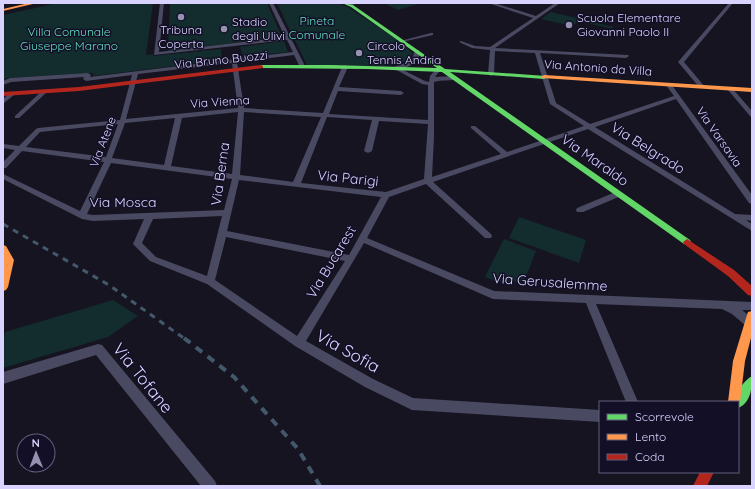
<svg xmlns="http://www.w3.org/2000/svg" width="755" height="489" viewBox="0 0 755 489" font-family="Quicksand,sans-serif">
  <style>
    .green { fill: #132c2d }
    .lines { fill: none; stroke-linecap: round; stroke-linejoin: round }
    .street { fill: #4a4962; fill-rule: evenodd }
    .fast { fill: #63d668; fill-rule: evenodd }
    .slow { fill: #ff974d; fill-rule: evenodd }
    .jam { fill: #b3261e; fill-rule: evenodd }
    .rail-far1 { stroke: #43596b; stroke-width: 3; stroke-dasharray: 6 5.5; stroke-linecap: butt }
    .rail { stroke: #43596b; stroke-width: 4; stroke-dasharray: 8 7; stroke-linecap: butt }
    .poi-dot { fill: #9591b1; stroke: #130f26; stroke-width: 1.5 }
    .labels { text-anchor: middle; stroke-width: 3; stroke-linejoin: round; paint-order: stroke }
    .far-poi-label { font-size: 12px; fill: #d9d4ff; stroke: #130f26; text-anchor: start }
    .far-park-label { font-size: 12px; fill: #5fe0c0; stroke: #130f26 }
    .far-street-label { font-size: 12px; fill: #d9d4ff; stroke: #130f26 }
    .street-label { font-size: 14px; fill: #d9d4ff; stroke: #130f26 }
    .near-street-label { font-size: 17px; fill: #d9d4ff; stroke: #130f26 }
  </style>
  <rect width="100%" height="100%" fill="#161421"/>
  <g class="green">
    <polygon points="58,3 153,3 146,55 153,54 153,56 221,49 222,60 93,76 93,73 8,78 3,80 3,15"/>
    <polygon points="170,3 267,3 282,37 168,51"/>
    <polygon points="277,3 337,3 346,6 398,40 413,54 406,61 388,66 307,65 283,16 285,15 283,15"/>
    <polygon points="384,3 414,3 418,4 398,10"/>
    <polygon points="551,12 614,27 612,29 579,21 572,26 541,19"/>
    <polygon points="284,41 288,52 243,57 240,47"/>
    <polygon points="519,217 586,240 579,263 509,238"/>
    <polygon points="504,239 536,251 524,282 495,281 485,277"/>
    <polygon points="113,300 138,316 108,337 3,368 3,341 5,332"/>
  </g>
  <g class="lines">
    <g class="street">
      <path d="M160 3H164L159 52 285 37 269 3H273L305 66 300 67 294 55 237 62 244 108 323 113 342 67 345 65 348 67 339 87 401 91 404 93 401 95 338 91 329 114 428 120V85L422 84 393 68C406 60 410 68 415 50H419C421 62 411 66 401 69L425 81 429 82 430 76 439 66 442 68 435 77 455 76 458 78C451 82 442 79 434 82V137L432 177 501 154 471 128V126H475L507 152 584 126 550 104 535 53 495 51 494 74 491 76 488 74 490 50 472 48 459 42 461 41 475 46 490 47 533 18 488 3H494L536 16 555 3H560L495 48 628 55 629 56 626 58 540 53 556 103 590 124 674 96 666 85 671 84 752 195V204L749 203 676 99 595 127 735 214 752 215V221L746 220 752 224V231L588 129 433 182 491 234 492 236 491 238H485L426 184 389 197 367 238 494 291 752 302V310H742L752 318V327L746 326 732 314 722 309 596 304 638 402H626L586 303 493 299 364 243 306 341 373 379 413 398 600 410V422L412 410 365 387 295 346 207 284 150 261 133 244 144 219 93 221 82 219 3 179V174L80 211 104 162 22 151 6 168H3V162L15 150 3 148V144L19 146 36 129 38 128 120 120 132 75 86 81 83 79 84 77 11 82 3 85V81L10 78 88 73 91 75 90 77 293 52 287 40 154 55ZM232 63 238 108 126 119 138 74ZM238 112 232 174 171 166 182 118ZM244 112 321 117 293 182 240 175ZM327 117 372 120 364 151 368 153 372 151 379 121 428 124 424 179 386 192 301 183ZM175 118 164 165 112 158 125 123ZM118 124 106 157 26 147 40 132ZM111 163 232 179 224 210 93 215 87 214ZM239 180 381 197 349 255 227 231ZM222 216 207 276 156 257 142 243 153 219ZM226 237 345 261 297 336 215 280Z"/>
      <polygon points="351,3 358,3 349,6 347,5"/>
      <polygon points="729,3 733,3 684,62 705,87 700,88 678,62"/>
      <polygon points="431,33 433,33 433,35 402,42 400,41"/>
      <polygon points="730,87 732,88 752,111 752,117 750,116 728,90 728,88"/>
      <polygon points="43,90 48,91 19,118 15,118 15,116"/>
      <polygon points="10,93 15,94 3,104 3,99"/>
      <polygon points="618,191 622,194 621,196 583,212 577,212 576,210 577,208"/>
      <polygon points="98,344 102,345 215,481 217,486 201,486 96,355 3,384 3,372"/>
    </g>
    <g class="fast">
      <polygon points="342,3 353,5 445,69 546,76 547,77 544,79 450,72 690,240 691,242 690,244 684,244 442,72 367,69 259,68 259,66 261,65 332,65 437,68 351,7"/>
      <path d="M752 376C752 388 751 403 738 408V402H732C735 394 744 380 752 376Z"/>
    </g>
    <g class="slow">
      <polygon points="29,3 37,3 3,11 3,9"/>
      <polygon points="544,75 752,88 752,92 542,78 541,77"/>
      <polygon points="3,245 6,246 14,260 8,287 6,290 3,291 4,260"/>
      <polygon points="752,311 752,334 745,361 740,402 738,406 738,402 728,402 733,361 747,315 748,312"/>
    </g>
    <g class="jam">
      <polygon points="261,65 263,66 263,68 79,91 3,96 3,92 79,87"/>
      <polygon points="687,239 734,270 752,286 752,296 748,295 728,276 684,244 683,242"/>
      <polygon points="700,472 714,472 707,486 693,486"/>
    </g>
    <polyline class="rail-far1" points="3,224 109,285 185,339"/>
    <polyline class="rail" points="184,338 234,377 298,449 320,486"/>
  </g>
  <g class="poi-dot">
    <circle cx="181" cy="17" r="4"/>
    <circle cx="569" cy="25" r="4"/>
    <circle cx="224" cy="29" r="4"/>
    <circle cx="359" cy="53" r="4"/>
  </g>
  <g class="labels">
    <g class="far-poi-label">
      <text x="577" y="22">Scuola Elementare<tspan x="577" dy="14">Giovanni Paolo II</tspan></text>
      <text x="232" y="26">Stadio<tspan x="232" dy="14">degli Ulivi</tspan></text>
      <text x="181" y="34" text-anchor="middle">Tribuna<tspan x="181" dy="14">Coperta</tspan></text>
      <text x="367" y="50">Circolo<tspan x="367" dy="14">Tennis Andria</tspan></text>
    </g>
    <g class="far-park-label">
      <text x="317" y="25">Pineta<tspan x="317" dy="14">Comunale</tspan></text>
      <text x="69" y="36">Villa Comunale<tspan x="69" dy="14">Giuseppe Marano</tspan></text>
    </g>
    <g class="far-street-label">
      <text transform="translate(221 60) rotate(-6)" y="4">Via Bruno Buozzi</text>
      <text transform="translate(598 68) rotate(4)" y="4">Via Antonio da Villa</text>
      <text transform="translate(220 102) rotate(-4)" y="4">Via Vienna</text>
      <text transform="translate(719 137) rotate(55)" y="4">Via Varsavia</text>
      <text transform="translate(103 142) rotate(-69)" y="4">Via Atene</text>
    </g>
    <g class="street-label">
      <text transform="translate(648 148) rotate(32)" y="5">Via Belgrado</text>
      <text transform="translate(595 160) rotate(35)" y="5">Via Maraldo</text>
      <text transform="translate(220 174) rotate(-82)" y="5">Via Berna</text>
      <text transform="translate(348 178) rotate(6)" y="5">Via Parigi</text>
      <text x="123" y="207">Via Mosca</text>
      <text transform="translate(331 262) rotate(-59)" y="5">Via Bucarest</text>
      <text transform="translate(550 282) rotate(4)" y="5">Via Gerusalemme</text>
    </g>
    <g class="near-street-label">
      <text transform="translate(348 351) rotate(29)" y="6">Via Sofia</text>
      <text transform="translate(143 378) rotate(51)" y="6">Via Tofane</text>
    </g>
  </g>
  <rect width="755" height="489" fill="none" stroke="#d9d4ff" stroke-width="8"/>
  <rect x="599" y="401" width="140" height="72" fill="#130f26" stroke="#625e7d"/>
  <rect x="607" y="414" width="20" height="6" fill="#63d668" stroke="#625e7d"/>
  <text x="635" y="421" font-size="12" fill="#d9d4ff">Scorrevole</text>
  <rect x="607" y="434" width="20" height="6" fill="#ff974d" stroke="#625e7d"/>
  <text x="635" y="441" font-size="12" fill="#d9d4ff">Lento</text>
  <rect x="607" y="454" width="20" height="6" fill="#b3261e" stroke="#625e7d"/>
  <text x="635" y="461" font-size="12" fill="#d9d4ff">Coda</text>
  <g transform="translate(36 453) rotate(359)"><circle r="19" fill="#130f26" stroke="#625e7d"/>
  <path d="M0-3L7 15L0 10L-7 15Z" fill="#9591b1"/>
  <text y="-6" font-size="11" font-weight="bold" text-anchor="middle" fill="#d9d4ff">N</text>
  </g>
</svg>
